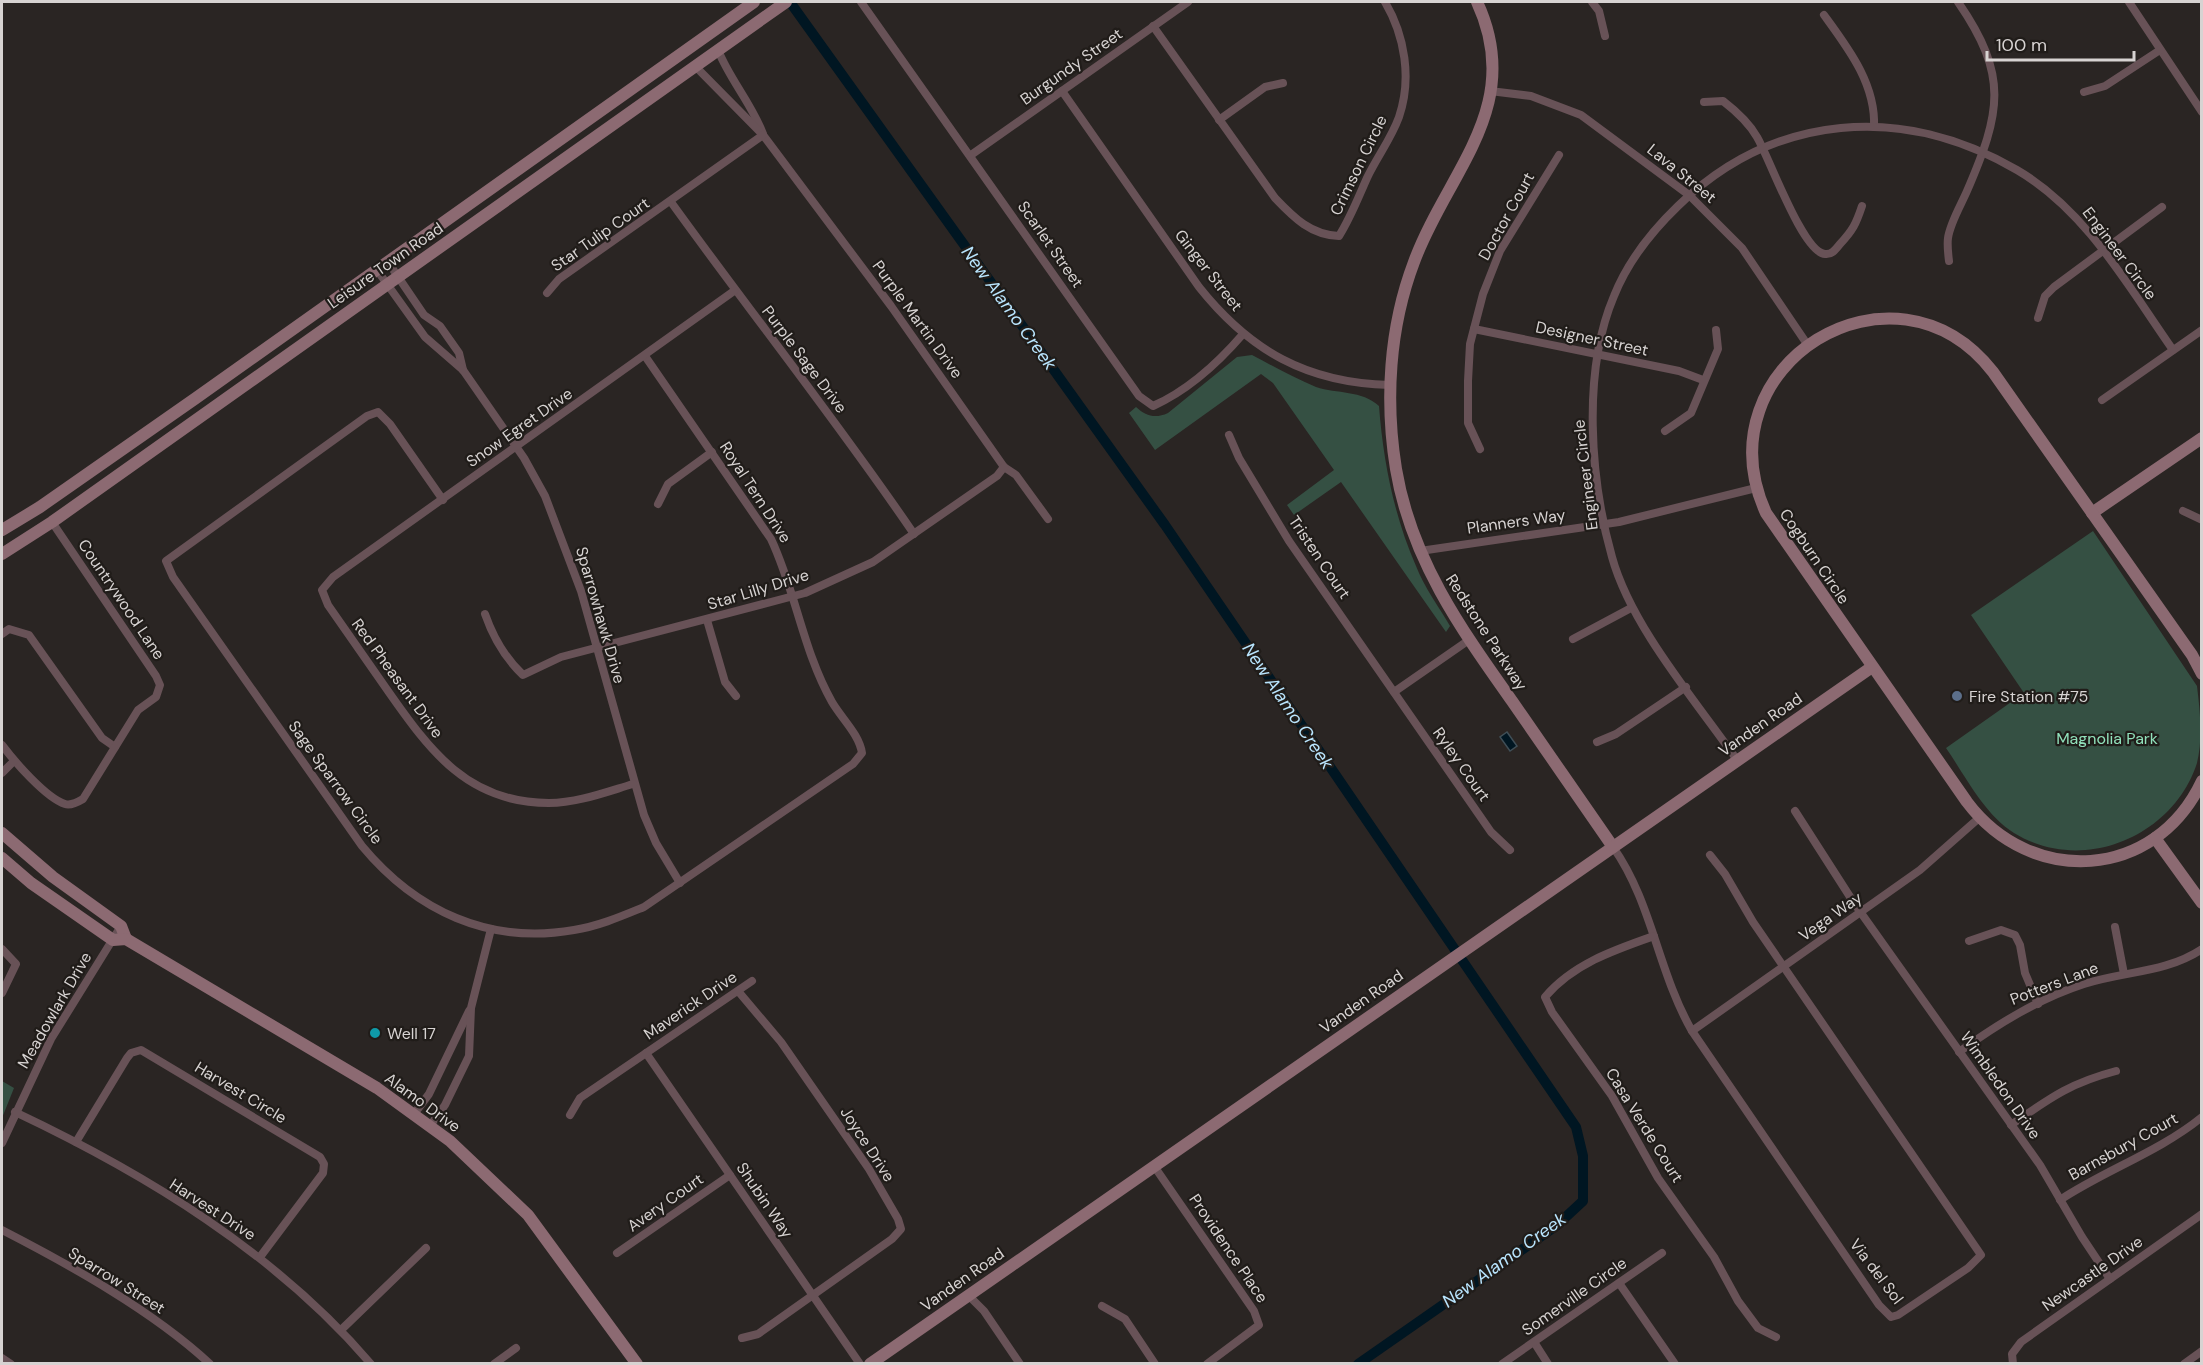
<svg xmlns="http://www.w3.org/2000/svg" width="2203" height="1365" viewBox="0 0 2203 1365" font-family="'DM Sans',sans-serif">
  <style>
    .green { fill: #355043 }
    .water { fill: #001622; stroke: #404f57; stroke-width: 1.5 }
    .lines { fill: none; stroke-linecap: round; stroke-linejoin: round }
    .canal { stroke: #001622; stroke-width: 10 }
    .street { stroke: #685257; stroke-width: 8 }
    .secondary { stroke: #8c6a72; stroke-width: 12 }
    .service-dot { fill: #5c6f8a; stroke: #201c19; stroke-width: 2 }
    .culture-dot { fill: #0f9aa8; stroke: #201c19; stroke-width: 2 }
    .labels { text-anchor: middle; stroke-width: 4.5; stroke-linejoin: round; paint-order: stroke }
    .street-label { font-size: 16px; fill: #d7d3d2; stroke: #201c19 }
    .poi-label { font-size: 16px; fill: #d7d3d2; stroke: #201c19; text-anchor: start }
    .park-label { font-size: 16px; fill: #91e1bb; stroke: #201c19 }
    .water-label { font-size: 18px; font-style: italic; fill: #b9e5fe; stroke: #201c19 }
  </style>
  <rect width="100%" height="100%" fill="#2a2523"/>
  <g class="green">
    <path d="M1252 355C1273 366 1294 378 1316 387 1337 394 1362 390 1379 406 1383 460 1394 516 1416 566 1424 587 1439 607 1450 626L1446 632 1341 482 1294 515 1287 505 1334 470 1273 383 1261 374 1155 450 1129 413 1136 407C1146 416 1155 419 1168 413L1237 357Z"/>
    <path d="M2093 531 2197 686C2200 711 2203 738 2197 763 2173 837 2082 875 2014 833 1984 814 1966 777 1946 748L2024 693 1971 615Z"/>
    <polygon points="2,1081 14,1088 2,1118"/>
  </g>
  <polygon class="water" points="1507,732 1517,746 1510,751 1500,737"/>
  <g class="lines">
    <polyline class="canal" points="790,2 1165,525 1576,1127 1583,1156 1583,1201 1556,1226 1358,1364"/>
    <g class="street">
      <path d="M861 2 1139 396 1153 406C1189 390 1218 363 1243 334"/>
      <polyline points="1592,2 1599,11 1605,36"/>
      <polyline points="2129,2 2202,112"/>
      <path d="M1824 15C1848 48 1876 84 1874 127"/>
      <path d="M1153 26 1275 198C1294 218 1311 235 1339 236 1351 217 1358 198 1367 178 1377 157 1391 139 1399 117 1412 79 1405 36 1385 2"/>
      <path d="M718 50C730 80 752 104 763 134"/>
      <polyline points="695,66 763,135 891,306 1004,467 1016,475 1048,519"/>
      <path d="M1062 91 1199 287C1250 351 1307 383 1390 385"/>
      <polyline points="1490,91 1531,96 1581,115 1689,195 1742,248 1807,344"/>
      <polyline points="2084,92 2105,86 2160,50"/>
      <path d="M1704 102 1723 101C1736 111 1749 123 1757 137 1769 157 1803 253 1825 254 1832 255 1836 249 1840 244 1853 230 1856 224 1862 206"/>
      <polyline points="1219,120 1265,87 1283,83"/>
      <polyline points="971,155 1188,2"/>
      <path d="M671 202C751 313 837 421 914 534"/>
      <path d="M1949 261C1948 253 1947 245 1948 238 1950 223 1961 205 1967 191 2001 112 2009 76 1958 2"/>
      <polyline points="388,262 424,315 440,326 459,353 463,370"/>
      <polyline points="377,270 425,337 463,370 524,458 545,496 581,591 644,815 656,843 680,883"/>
      <polyline points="547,293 559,279 763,135"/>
      <polyline points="2038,318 2045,296 2054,287 2162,207"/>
      <polyline points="1474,329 1679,371 1703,380"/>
      <polyline points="2102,400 2202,330"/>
      <polyline points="1665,431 1691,413 1718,349 1716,330"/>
      <polyline points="1229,435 1239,458 1289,541 1491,832 1510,850"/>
      <polyline points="1480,449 1468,423 1468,381 1470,344 1483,294 1500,251 1559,155"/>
      <path d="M443 500 390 424 378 412 367 416 166 561 173 577 362 846C416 911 489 945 574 930 599 926 622 916 644 907L853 764 862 753C859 734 842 719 832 702 803 651 796 592 771 539L645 356"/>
      <polyline points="658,504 668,484 712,452"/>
      <polyline points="2183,511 2202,520"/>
      <polyline points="1420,551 1619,522 1756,488"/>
      <path d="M485 614C493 637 505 658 523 675L561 657 805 593 873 562 997 476 1004 467"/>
      <polyline points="707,620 725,682 736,696"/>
      <polyline points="2,634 9,629 29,635 102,738 115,747"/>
      <polyline points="1573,639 1631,608"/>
      <polyline points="1394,692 1469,640"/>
      <polyline points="1597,742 1616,734 1686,687"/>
      <path d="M2 745C14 761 46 798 65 804 71 806 78 802 83 799L138 710 156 697 160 685 156 676 52 522"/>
      <path d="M1737 760C1695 700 1631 626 1612 557 1590 479 1582 371 1614 296 1628 261 1651 232 1678 206 1774 113 1903 103 2017 170 2086 210 2128 286 2173 350"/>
      <polyline points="2,773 14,761"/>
      <path d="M633 784C606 792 577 803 549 803 468 803 430 751 388 691 368 662 348 634 328 605L322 590 333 577 734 291"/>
      <polyline points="1795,811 1854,903 2040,1165 2082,1237 2110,1279"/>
      <path d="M1613 847C1652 902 1658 972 1692 1031L1879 1305 1891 1317 1898 1315 1968 1268 1981 1255 1753 922 1725 874 1710 855"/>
      <polyline points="2115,927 2124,974"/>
      <path d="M1654 936C1614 950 1573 964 1545 997L1552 1012 1612 1096 1658 1178 1714 1257 1738 1301 1758 1328 1776 1337"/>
      <polyline points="1969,941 2001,930 2015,935 2020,945 2025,973 2038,1004"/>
      <polyline points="2,949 16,964 2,993"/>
      <polyline points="738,991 781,1042 869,1169 898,1219 901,1229 892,1239 758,1334 742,1338"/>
      <polyline points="1692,1031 1920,870 1979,818"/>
      <path d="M1959 1052C1998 1024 2038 999 2084 984 2124 971 2166 973 2202 949"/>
      <polyline points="646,1053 860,1364"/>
      <path d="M15 1112C146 1174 276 1253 371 1364"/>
      <polyline points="414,1114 429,1094 469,1011"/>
      <polyline points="570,1115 580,1098 752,981"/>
      <path d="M2011 1125C2050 1098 2070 1083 2116 1071"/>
      <polyline points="430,1126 445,1105 469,1056 471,1008 491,929"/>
      <polyline points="76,1142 127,1058 131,1053 141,1050 320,1157 324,1164 323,1173 260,1257"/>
      <polyline points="2,1143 51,1039 121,926"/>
      <polyline points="1154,1166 1254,1311 1259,1325 1207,1364"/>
      <path d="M2060 1200C2105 1170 2159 1152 2202 1117"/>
      <path d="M2 1230C70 1265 153 1311 210 1364"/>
      <polyline points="617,1253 730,1175"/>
      <polyline points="1619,1283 1675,1364"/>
      <polyline points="968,1295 984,1311 1020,1364"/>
      <polyline points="1102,1306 1125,1319 1155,1364"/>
      <polyline points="341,1330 426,1248"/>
      <polyline points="1534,1342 1548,1364"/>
      <polyline points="2,1358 11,1364"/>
      <polyline points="494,1364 516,1348"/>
      <polyline points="1502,1364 1662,1253"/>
      <polyline points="2013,1364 2012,1354 2021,1342 2202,1214"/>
      <polyline points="2184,1364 2202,1351"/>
    </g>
    <g class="secondary">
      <path d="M1477 2C1526 107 1447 172 1414 262 1389 328 1385 401 1396 469 1411 559 1461 629 1512 701 1546 750 1579 798 1613 847"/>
      <polyline points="2092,513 2202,438"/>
      <polyline points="2,530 40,507 196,398 754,2"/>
      <polyline points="2,554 52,522 786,2"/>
      <path d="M2202 674 2192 655 1993 372C1894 245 1699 365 1766 513L1967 802C2031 887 2155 881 2202 781"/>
      <polyline points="2,833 53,877 121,926 126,939"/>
      <polyline points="2155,838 2202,903"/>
      <polyline points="2,858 31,883 113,940 126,939 377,1088 450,1141 528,1215 637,1364"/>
      <polyline points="870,1364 1872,667"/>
    </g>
  </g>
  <circle class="service-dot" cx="1957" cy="696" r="6"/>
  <circle class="culture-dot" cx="375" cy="1033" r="6"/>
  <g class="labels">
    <g class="street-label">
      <text transform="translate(1071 66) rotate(-35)" y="6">Burgundy Street</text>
      <text transform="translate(1358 165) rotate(-64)" y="6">Crimson Circle</text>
      <text transform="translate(1682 173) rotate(39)" y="6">Lava Street</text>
      <text transform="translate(1506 216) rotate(-61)" y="6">Doctor Court</text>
      <text transform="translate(600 234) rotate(-35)" y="6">Star Tulip Court</text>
      <text transform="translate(1051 244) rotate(55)" y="6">Scarlet Street</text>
      <text transform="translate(2120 253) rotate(53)" y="6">Engineer Circle</text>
      <text transform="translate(385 265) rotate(-35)" y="6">Leisure Town Road</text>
      <text transform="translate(1209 270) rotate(52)" y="6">Ginger Street</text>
      <text transform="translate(918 319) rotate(54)" y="6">Purple Martin Drive</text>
      <text transform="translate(1592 338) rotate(12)" y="6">Designer Street</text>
      <text transform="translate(805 359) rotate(53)" y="6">Purple Sage Drive</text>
      <text transform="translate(519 427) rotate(-35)" y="6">Snow Egret Drive</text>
      <text transform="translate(1585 475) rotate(-97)" y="6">Engineer Circle</text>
      <text transform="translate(756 492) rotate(57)" y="6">Royal Tern Drive</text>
      <text transform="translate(1516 521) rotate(-8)" y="6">Planners Way</text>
      <text transform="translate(1815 556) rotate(56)" y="6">Cogburn Circle</text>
      <text transform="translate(1320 557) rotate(56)" y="6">Tristen Court</text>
      <text transform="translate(758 589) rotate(-17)" y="6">Star Lilly Drive</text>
      <text transform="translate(122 599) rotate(56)" y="6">Countrywood Lane</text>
      <text transform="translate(601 615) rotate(74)" y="6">Sparrowhawk Drive</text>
      <text transform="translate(1487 632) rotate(57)" y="6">Redstone Parkway</text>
      <text transform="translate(398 678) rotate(54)" y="6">Red Pheasant Drive</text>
      <text transform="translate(1760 724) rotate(-35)" y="6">Vanden Road</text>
      <text transform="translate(1462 764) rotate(55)" y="6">Ryley Court</text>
      <text transform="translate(336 782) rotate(54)" y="6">Sage Sparrow Circle</text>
      <text transform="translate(1830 916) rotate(-35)" y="6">Vega Way</text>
      <text transform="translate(2054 983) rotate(-21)" y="6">Potters Lane</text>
      <text transform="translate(1361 1001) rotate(-35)" y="6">Vanden Road</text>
      <text transform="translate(690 1005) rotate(-34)" y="6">Maverick Drive</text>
      <text transform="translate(54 1010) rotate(-60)" y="6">Meadowlark Drive</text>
      <text transform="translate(2001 1085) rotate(55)" y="6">Wimbledon Drive</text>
      <text transform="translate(241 1092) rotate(31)" y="6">Harvest Circle</text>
      <text transform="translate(423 1102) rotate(36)" y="6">Alamo Drive</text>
      <text transform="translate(1645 1125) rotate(58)" y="6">Casa Verde Court</text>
      <text transform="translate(868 1144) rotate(57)" y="6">Joyce Drive</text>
      <text transform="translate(2123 1146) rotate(-29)" y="6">Barnsbury Court</text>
      <text transform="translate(765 1200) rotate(56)" y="6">Shubin Way</text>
      <text transform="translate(665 1202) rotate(-35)" y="6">Avery Court</text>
      <text transform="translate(213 1209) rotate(33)" y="6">Harvest Drive</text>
      <text transform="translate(1229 1248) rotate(56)" y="6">Providence Place</text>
      <text transform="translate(1877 1271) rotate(53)" y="6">Via del Sol</text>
      <text transform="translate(2092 1273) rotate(-35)" y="6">Newcastle Drive</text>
      <text transform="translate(962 1279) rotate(-35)" y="6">Vanden Road</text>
      <text transform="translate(117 1280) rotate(32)" y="6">Sparrow Street</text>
      <text transform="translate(1574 1296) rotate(-35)" y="6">Somerville Circle</text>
    </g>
    <g class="poi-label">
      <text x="1969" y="702">Fire Station #75</text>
      <text x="387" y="1039">Well 17</text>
    </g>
    <g class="park-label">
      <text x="2107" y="744">Magnolia Park</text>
    </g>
    <g class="water-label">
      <text transform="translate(1009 308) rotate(54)" y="6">New Alamo Creek</text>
      <text transform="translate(1288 706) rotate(56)" y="6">New Alamo Creek</text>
      <text transform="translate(1504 1260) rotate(-36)" y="6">New Alamo Creek</text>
    </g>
  </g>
  <rect width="2203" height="1365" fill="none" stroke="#d7d3d2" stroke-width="6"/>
  <path d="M1987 51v9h147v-9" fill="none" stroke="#d7d3d2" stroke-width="3"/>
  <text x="1996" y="51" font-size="18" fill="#d7d3d2" stroke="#201c19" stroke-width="4.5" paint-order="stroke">100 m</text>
</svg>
